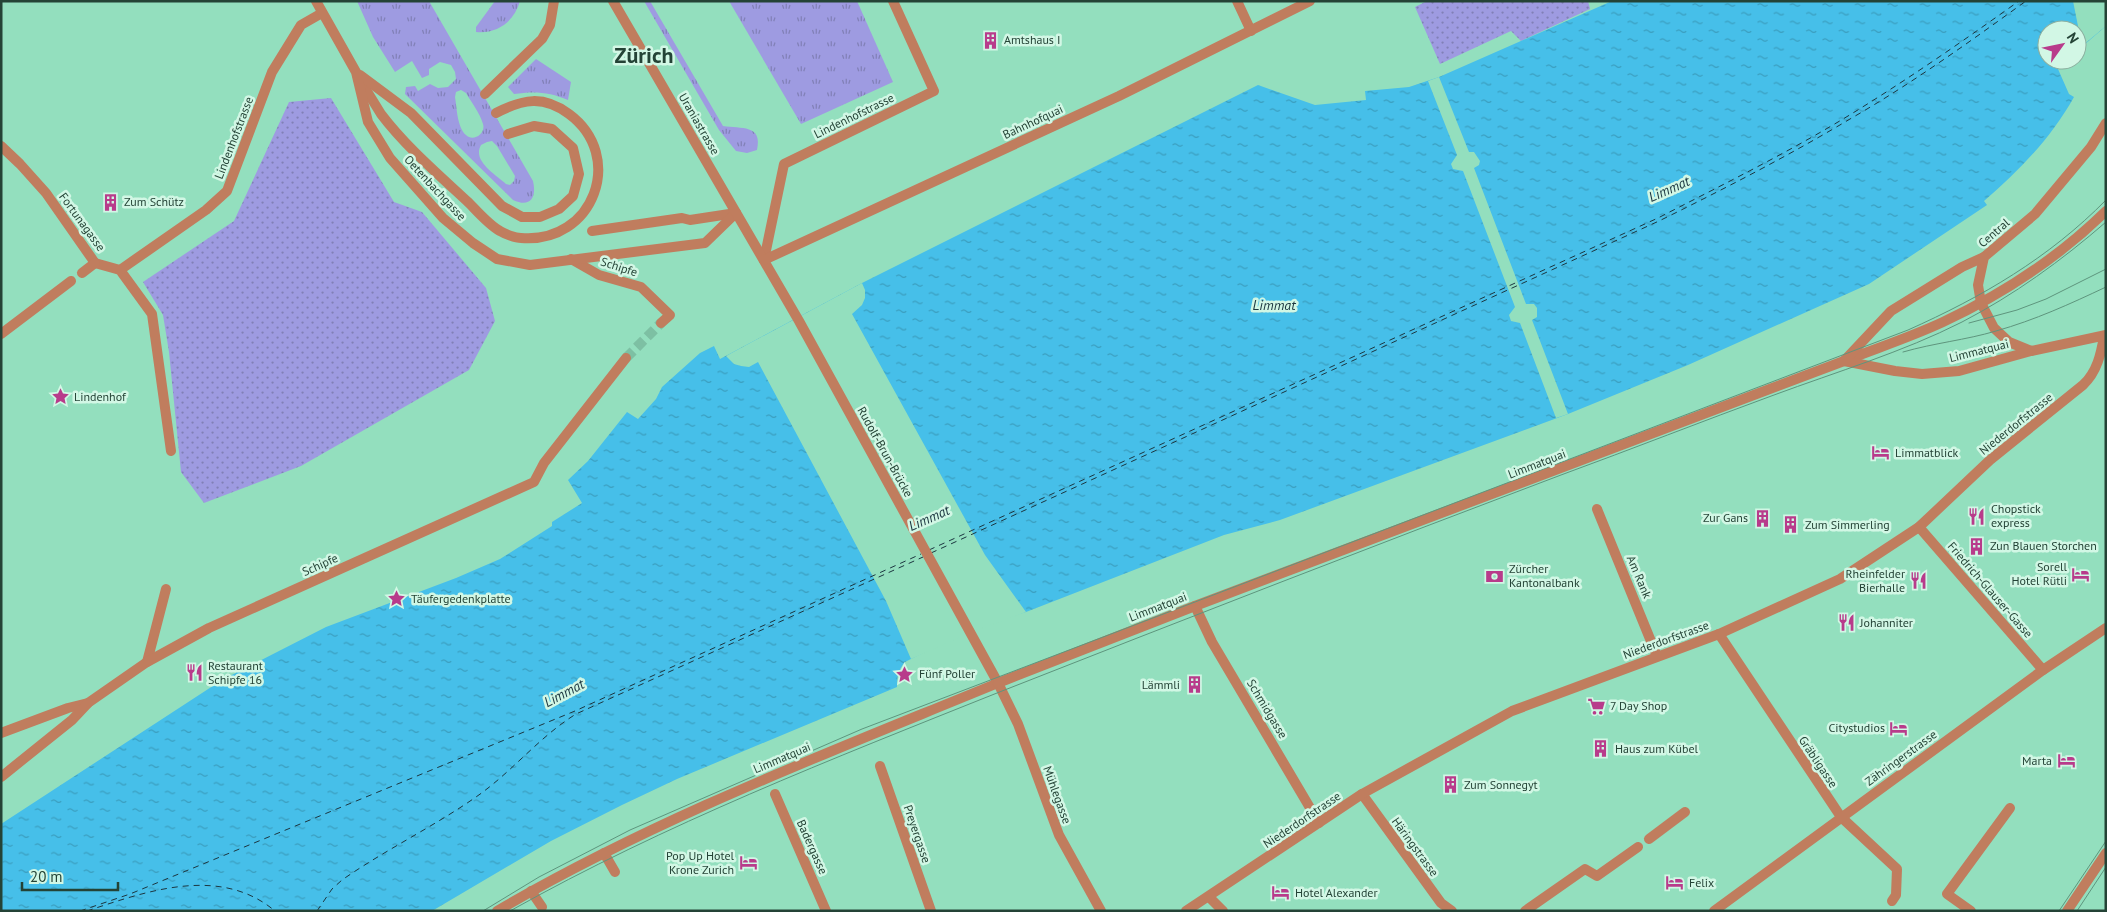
<svg xmlns="http://www.w3.org/2000/svg" width="2107" height="912" viewBox="0 0 2107 912" font-family="'PT Sans',sans-serif">
  <style>
    .grass { fill: url(#grass-tufts); fill-rule: evenodd }
    .park { fill: url(#park-dots) }
    .water { fill: url(#water-ripples) }
    .pier { fill: #93dfbe }
    .lines { fill: none; stroke-linecap: round; stroke-linejoin: round }
    .ferry { stroke: #1c3640; stroke-width: 1; stroke-dasharray: 6 5; stroke-linecap: butt }
    .pedestrian-tunnel { stroke: #7dc0a3; stroke-width: 10; stroke-dasharray: 10 5; stroke-linecap: butt }
    .service { stroke: #c07d5e; stroke-width: 10 }
    .pedestrian { stroke: #c07d5e; stroke-width: 10 }
    .minor { stroke: #c07d5e; stroke-width: 10 }
    .tertiary { stroke: #c07d5e; stroke-width: 10 }
    .tram { stroke: #5e957d; stroke-width: 1 }
    .labels { text-anchor: middle; stroke-width: 5; stroke-linejoin: round; paint-order: stroke }
    .poi-label { font-size: 12px; fill: #244336; stroke: #d2f7e5; text-anchor: start }
    .street-label { font-size: 12px; fill: #244336; stroke: #d2f7e5 }
    .water-label { font-size: 14px; font-style: italic; fill: #1c3640; stroke: #d2f7e5 }
    .town-label { font-size: 22px; font-weight: bold; fill: #244336; stroke: #d2f7e5 }
  </style>
  <defs>
    <pattern id="grass-tufts" width="24" height="20" patternUnits="userSpaceOnUse" patternTransform="scale(1.25)"><rect width="24" height="20" fill="#9e9be1"/><path d="M3 7l-1-3M5 7V3M7 7l1-3M15 17l-1-3M17 17v-4M19 17l1-3" fill="none" stroke="#8180b7"/></pattern>
    <pattern id="park-dots" width="8" height="8" patternUnits="userSpaceOnUse" patternTransform="scale(1.25)"><rect width="8" height="8" fill="#9e9be1"/><path d="M2 2h.1M6 6h.1" fill="none" stroke="#8180b7" stroke-width="1.8" stroke-linecap="round"/></pattern>
    <pattern id="water-ripples" width="26" height="14" patternUnits="userSpaceOnUse" patternTransform="scale(1.25)"><rect width="26" height="14" fill="#46bfe9"/><path d="M2 4q2-2 4 0t4 0M15 11q2-2 4 0t4 0" fill="none" stroke="#3a9dbe"/></pattern>
  </defs>
  <rect width="100%" height="100%" fill="#93dfbe"/>
  <g class="grass">
    <path d="M357 1H429L533 181C537 198 530 208 513 200L405 94 406 87 415 86 418 91 430 84 438 88 448 87 456 79 455 72 451 65 440 62 429 69V75L422 78 412 61 395 72 373 37ZM461 90 466 93C471 102 480 113 483 124 486 134 473 142 466 135 457 127 457 108 455 97L456 92ZM492 141 497 146 515 176 514 181 510 185 506 184C495 174 472 161 481 145L487 142Z"/>
    <path d="M495 1H520C514 22 497 34 476 32V27Z"/>
    <path d="M644 1H650L723 126C741 129 763 124 757 150L747 153 736 151 719 130Z"/>
    <polygon points="729,1 857,1 893,82 801,124"/>
    <path d="M536 59 571 82 568 100C550 92 534 91 514 94L508 87Z"/>
  </g>
  <g class="park">
    <polygon points="1427,1 1588,1 1590,9 1521,41 1511,31 1440,64 1415,7"/>
    <polygon points="331,98 394,202 422,212 486,288 495,321 469,370 301,466 204,503 181,472 169,352 163,315 143,282 234,221 289,102"/>
  </g>
  <path class="water" d="M1612 1H2106V26L2077 51V30H2047V60H2067L2058 69 2069 94 2074 97C2051 138 2020 170 1984 201L1987 205 1869 284 1688 365 1568 414 1280 520 1224 535 1026 612 968 630 905 662C898 670 897 677 897 687L677 779 622 805 551 841 432 911H1V824L222 680 326 627 456 578 500 559 552 526V522L582 503 568 480 588 461 627 412 638 419 656 399 662 387 700 353 714 346 720 359 862 283 1258 85 1315 105 1366 100 1365 91 1409 87 1439 77Z"/>
  <g class="pier">
    <polygon points="2073,1 2106,1 2106,26 2082,46"/>
    <polygon points="1439,77 1469,152 1474,152 1480,161 1479,165 1474,168 1526,304 1534,304 1537,308 1537,317 1532,320 1568,414 1556,418 1520,323 1511,321 1509,315 1515,307 1463,171 1453,169 1451,164 1457,155 1428,81"/>
    <polygon points="862,283 865,290 865,298 862,305 852,314 985,555 1026,612 969,633 911,659 886,601 758,362 749,367 741,366 734,364 726,356"/>
  </g>
  <g class="lines">
    <g class="ferry">
      <path d="M929 550 1658 218C1722 185 1787 153 1848 116 1907 80 1963 41 2019 1"/>
      <path d="M931 553 1659 221C1724 189 1788 156 1850 119 1911 84 1968 43 2026 1"/>
      <polyline points="80,911 130,894 575,711 921,554"/>
      <path d="M87 911C147 891 220 865 275 911"/>
      <path d="M317 911 332 889 342 880C385 850 433 827 476 797 512 772 539 737 576 714L923 557"/>
    </g>
    <polyline class="pedestrian-tunnel" points="626,358 661,323"/>
    <g class="service">
      <polyline points="1237,1 1251,31"/>
      <path d="M357 75C365 88 373 101 381 114 406 147 439 175 469 203 478 212 489 225 500 231 505 234 515 238 521 238 594 244 626 156 569 114 543 95 523 99 496 113"/>
      <polyline points="360,75 411,113 502,206 522,217 540,217 559,209 573,196 579,174 573,148 552,129 534,126 508,134"/>
      <polyline points="485,94 542,39 550,25 554,1"/>
      <polyline points="592,231 682,218 690,220 736,213"/>
      <path d="M1844 361C1877 348 1911 337 1943 322 2003 294 2059 257 2106 211"/>
      <polyline points="1841,817 1897,869 1896,895 1892,901"/>
      <polyline points="1649,839 1685,812"/>
      <polyline points="1525,911 1585,869 1597,876 1638,847"/>
      <polyline points="1971,911 1947,894 2010,808"/>
    </g>
    <g class="pedestrian">
      <polyline points="1,146 20,164 46,193 95,263 120,270 152,314 171,451"/>
      <polyline points="571,259 599,275 641,287 670,315 661,323"/>
      <polyline points="120,270 206,210 227,191 272,72 301,25 322,13"/>
      <polyline points="82,273 95,263"/>
      <polyline points="1,334 71,281"/>
      <polyline points="1597,509 1657,656"/>
      <polyline points="1919,527 2043,670"/>
      <polyline points="1195,606 1212,642 1319,823"/>
      <polyline points="1719,634 1841,817"/>
      <polyline points="147,662 166,589"/>
      <polyline points="1,733 68,708 88,703"/>
      <polyline points="880,766 931,911"/>
      <polyline points="1,777 72,720 88,703 147,662 209,628 534,482 544,463 626,358"/>
      <polyline points="775,794 826,911"/>
      <polyline points="1362,794 1441,903 1452,911"/>
      <polyline points="1209,897 1223,911"/>
      <path d="M1186 911 1362 794 1512 711 1719 634 1840 579 1919 527 1990 460 2083 385C2097 372 2101 354 2104 336"/>
    </g>
    <g class="minor">
      <polyline points="316,1 356,72 368,122 390,158 443,218 473,243 497,259 530,265 705,243 736,213"/>
      <polyline points="764,260 784,164 934,91 893,1"/>
      <polyline points="604,853 615,872"/>
      <polyline points="531,891 542,907"/>
      <path d="M497 911C656 818 828 753 998 683"/>
      <polyline points="1714,911 2043,670 2106,628"/>
    </g>
    <g class="tertiary">
      <polyline points="613,1 799,321 998,683 1018,724 1059,835 1101,911"/>
      <polyline points="764,260 1119,96 1310,1"/>
      <polyline points="2031,351 2009,342 1994,328 1981,303 1978,285 1984,257 2035,214 2091,147 2106,123"/>
      <polyline points="1844,361 1895,371 1922,374 1959,371 2031,351 2106,335"/>
      <polyline points="998,683 1195,606 1844,361 1891,311 1962,267 1984,257"/>
      <polyline points="2067,911 2106,853"/>
    </g>
    <g class="tram">
      <polyline points="1969,323 2017,310 2046,299 2106,269"/>
      <path d="M1903 352C1934 343 1966 340 1996 331 2035 320 2070 304 2106 287"/>
      <path d="M483 911 539 877 630 830 862 729 1908 330C1982 297 2049 258 2106 200"/>
      <path d="M510 911C665 824 832 759 997 693 1185 619 1373 546 1561 475 1632 449 1703 421 1774 395 1836 372 1903 352 1962 322 2014 295 2061 261 2106 222"/>
      <polyline points="2059,911 2106,841"/>
      <polyline points="2077,911 2106,867"/>
    </g>
  </g>
  <defs>
    <symbol id="building-bare" viewBox="-9 -9 18 18"><path d="M-4-6H4V6H1V3H-1V6H-4ZM-2.5-4.3h1.7v1.8h-1.7ZM.8-4.3h1.7v1.8H.8ZM-2.5-1h1.7V.8h-1.7ZM.8-1h1.7V.8H.8Z" fill="#b83b8b" stroke="#d2f7e5" stroke-width="2.5" paint-order="stroke"/></symbol>
    <symbol id="sight-bare" viewBox="-9 -9 18 18"><path d="M0-6L1.8-2.2L6-1.7L2.9 1.2L3.7 5.4L0 3.3L-3.7 5.4L-2.9 1.2L-6-1.7L-1.8-2.2Z" fill="#b83b8b" stroke="#d2f7e5" stroke-width="2.5" paint-order="stroke"/></symbol>
    <symbol id="hotel-bare" viewBox="-9 -9 18 18"><path d="M-6-4.5h1.5V1H6V5H4.5V3h-9V5H-6ZM-4 0a1.8 1.8 0 1 1 3.6 0ZM.5 0V-2.5h3Q6-2.5 6 0Z" fill="#b83b8b" stroke="#d2f7e5" stroke-width="2.5" paint-order="stroke"/></symbol>
    <symbol id="restaurant-bare" viewBox="-9 -9 18 18"><path d="M-5-6h1v4h1v-4h1v4h1v-4h1v5L-1.5 .5V6h-2V.5L-5-1ZM5-6V6H3V1.5H1.5Q1.5-4 5-6Z" fill="#b83b8b" stroke="#d2f7e5" stroke-width="2.5" paint-order="stroke"/></symbol>
    <symbol id="bank-bare" viewBox="-9 -9 18 18"><path d="M-6-4H6V4H-6ZM0-2.3a2.3 2.3 0 1 0 0 4.6a2.3 2.3 0 1 0 0-4.6Z" fill="#b83b8b" stroke="#d2f7e5" stroke-width="2.5" paint-order="stroke"/></symbol>
    <symbol id="supermarket-bare" viewBox="-9 -9 18 18"><path d="M-6-5.5h2.5l.6 2H6L4.5 2H-2.5L-4.4-4H-6ZM-1.5 3.2a1.3 1.3 0 1 0 .1 0ZM3 3.2a1.3 1.3 0 1 0 .1 0Z" fill="#b83b8b" stroke="#d2f7e5" stroke-width="2.5" paint-order="stroke"/></symbol>
  </defs>
  <g fill-rule="evenodd">
    <use href="#building-bare" x="978" y="28" width="25" height="25"/>
    <use href="#building-bare" x="98" y="190" width="25" height="25"/>
    <use href="#sight-bare" x="48" y="384" width="25" height="25"/>
    <use href="#hotel-bare" x="1868" y="440" width="25" height="25"/>
    <use href="#restaurant-bare" x="1964" y="504" width="25" height="25"/>
    <use href="#building-bare" x="1750" y="506" width="25" height="25"/>
    <use href="#building-bare" x="1778" y="512" width="25" height="25"/>
    <use href="#building-bare" x="1964" y="534" width="25" height="25"/>
    <use href="#hotel-bare" x="2068" y="562" width="25" height="25"/>
    <use href="#bank-bare" x="1482" y="564" width="25" height="25"/>
    <use href="#restaurant-bare" x="1906" y="568" width="25" height="25"/>
    <use href="#sight-bare" x="384" y="586" width="25" height="25"/>
    <use href="#restaurant-bare" x="1834" y="610" width="25" height="25"/>
    <use href="#restaurant-bare" x="182" y="660" width="25" height="25"/>
    <use href="#sight-bare" x="892" y="662" width="25" height="25"/>
    <use href="#building-bare" x="1182" y="672" width="25" height="25"/>
    <use href="#supermarket-bare" x="1584" y="694" width="25" height="25"/>
    <use href="#hotel-bare" x="1886" y="716" width="25" height="25"/>
    <use href="#building-bare" x="1588" y="736" width="25" height="25"/>
    <use href="#hotel-bare" x="2054" y="748" width="25" height="25"/>
    <use href="#building-bare" x="1438" y="772" width="25" height="25"/>
    <use href="#hotel-bare" x="736" y="850" width="25" height="25"/>
    <use href="#hotel-bare" x="1662" y="870" width="25" height="25"/>
    <use href="#hotel-bare" x="1268" y="880" width="25" height="25"/>
  </g>
  <g class="labels">
    <g class="poi-label">
      <text x="1004" y="44">Amtshaus I</text>
      <text x="124" y="206">Zum Schütz</text>
      <text x="74" y="401">Lindenhof</text>
      <text x="1895" y="457">Limmatblick</text>
      <text x="1991" y="513">Chopstick<tspan x="1991" dy="14">express</tspan></text>
      <text x="1748" y="522" text-anchor="end">Zur Gans</text>
      <text x="1805" y="529">Zum Simmerling</text>
      <text x="1990" y="550">Zun Blauen Storchen</text>
      <text x="2067" y="571" text-anchor="end">Sorell<tspan x="2067" dy="14">Hotel Rütli</tspan></text>
      <text x="1509" y="573">Zürcher<tspan x="1509" dy="14">Kantonalbank</tspan></text>
      <text x="1905" y="578" text-anchor="end">Rheinfelder<tspan x="1905" dy="14">Bierhalle</tspan></text>
      <text x="411" y="603">Täufergedenkplatte</text>
      <text x="1860" y="627">Johanniter</text>
      <text x="208" y="670">Restaurant<tspan x="208" dy="14">Schipfe 16</tspan></text>
      <text x="919" y="678">Fünf Poller</text>
      <text x="1180" y="689" text-anchor="end">Lämmli</text>
      <text x="1610" y="710">7 Day Shop</text>
      <text x="1885" y="732" text-anchor="end">Citystudios</text>
      <text x="1615" y="753">Haus zum Kübel</text>
      <text x="2052" y="765" text-anchor="end">Marta</text>
      <text x="1464" y="789">Zum Sonnegyt</text>
      <text x="734" y="860" text-anchor="end">Pop Up Hotel<tspan x="734" dy="14">Krone Zurich</tspan></text>
      <text x="1689" y="887">Felix</text>
      <text x="1295" y="897">Hotel Alexander</text>
    </g>
    <g class="street-label">
      <text transform="translate(854 116) rotate(-26)" y="4">Lindenhofstrasse</text>
      <text transform="translate(1033 122) rotate(-25)" y="4">Bahnhofquai</text>
      <text transform="translate(699 124) rotate(60)" y="4">Uraniastrasse</text>
      <text transform="translate(234 138) rotate(-69)" y="4">Lindenhofstrasse</text>
      <text transform="translate(435 188) rotate(47)" y="4">Oetenbachgasse</text>
      <text transform="translate(82 222) rotate(54)" y="4">Fortunagasse</text>
      <text transform="translate(1994 233) rotate(-41)" y="4">Central</text>
      <text transform="translate(619 267) rotate(18)" y="4">Schipfe</text>
      <text transform="translate(1979 351) rotate(-14)" y="4">Limmatquai</text>
      <text transform="translate(2016 424) rotate(-39)" y="4">Niederdorfstrasse</text>
      <text transform="translate(885 452) rotate(61)" y="4">Rudolf-Brun-Brücke</text>
      <text transform="translate(1537 464) rotate(-21)" y="4">Limmatquai</text>
      <text transform="translate(320 565) rotate(-24)" y="4">Schipfe</text>
      <text transform="translate(1639 577) rotate(67)" y="4">Am Rank</text>
      <text transform="translate(1990 590) rotate(49)" y="4">Friedrich-Glauser-Gasse</text>
      <text transform="translate(1158 607) rotate(-21)" y="4">Limmatquai</text>
      <text transform="translate(1666 640) rotate(-20)" y="4">Niederdorfstrasse</text>
      <text transform="translate(1267 709) rotate(59)" y="4">Schmidgasse</text>
      <text transform="translate(782 758) rotate(-23)" y="4">Limmatquai</text>
      <text transform="translate(1901 758) rotate(-36)" y="4">Zähringerstrasse</text>
      <text transform="translate(1818 762) rotate(56)" y="4">Gräbligasse</text>
      <text transform="translate(1057 795) rotate(70)" y="4">Mühlegasse</text>
      <text transform="translate(1302 820) rotate(-34)" y="4">Niederdorfstrasse</text>
      <text transform="translate(917 834) rotate(71)" y="4">Preyergasse</text>
      <text transform="translate(812 847) rotate(66)" y="4">Badergasse</text>
      <text transform="translate(1415 847) rotate(54)" y="4">Häringstrasse</text>
    </g>
    <g class="water-label">
      <text transform="translate(1669 189) rotate(-24)" y="5">Limmat</text>
      <text x="1274" y="310">Limmat</text>
      <text transform="translate(929 518) rotate(-24)" y="5">Limmat</text>
      <text transform="translate(564 693) rotate(-28)" y="5">Limmat</text>
    </g>
    <g class="town-label">
      <text x="644" y="63">Zürich</text>
    </g>
  </g>
  <rect width="2107" height="912" fill="none" stroke="#244336" stroke-width="5"/>
  <g transform="translate(2062 45) rotate(57)"><circle r="24" fill="#d2f7e5" stroke="#8caf9f"/>
  <path d="M0-4L9 19L0 12L-9 19Z" fill="#b83b8b"/>
  <text y="-8" font-size="14" font-weight="bold" text-anchor="middle" fill="#244336">N</text>
  </g>
  <path d="M22 882v8h96v-8" fill="none" stroke="#244336" stroke-width="2.5"/>
  <text x="30" y="882" font-size="15" fill="#244336" stroke="#d2f7e5" stroke-width="4" paint-order="stroke">20 m</text>
</svg>
